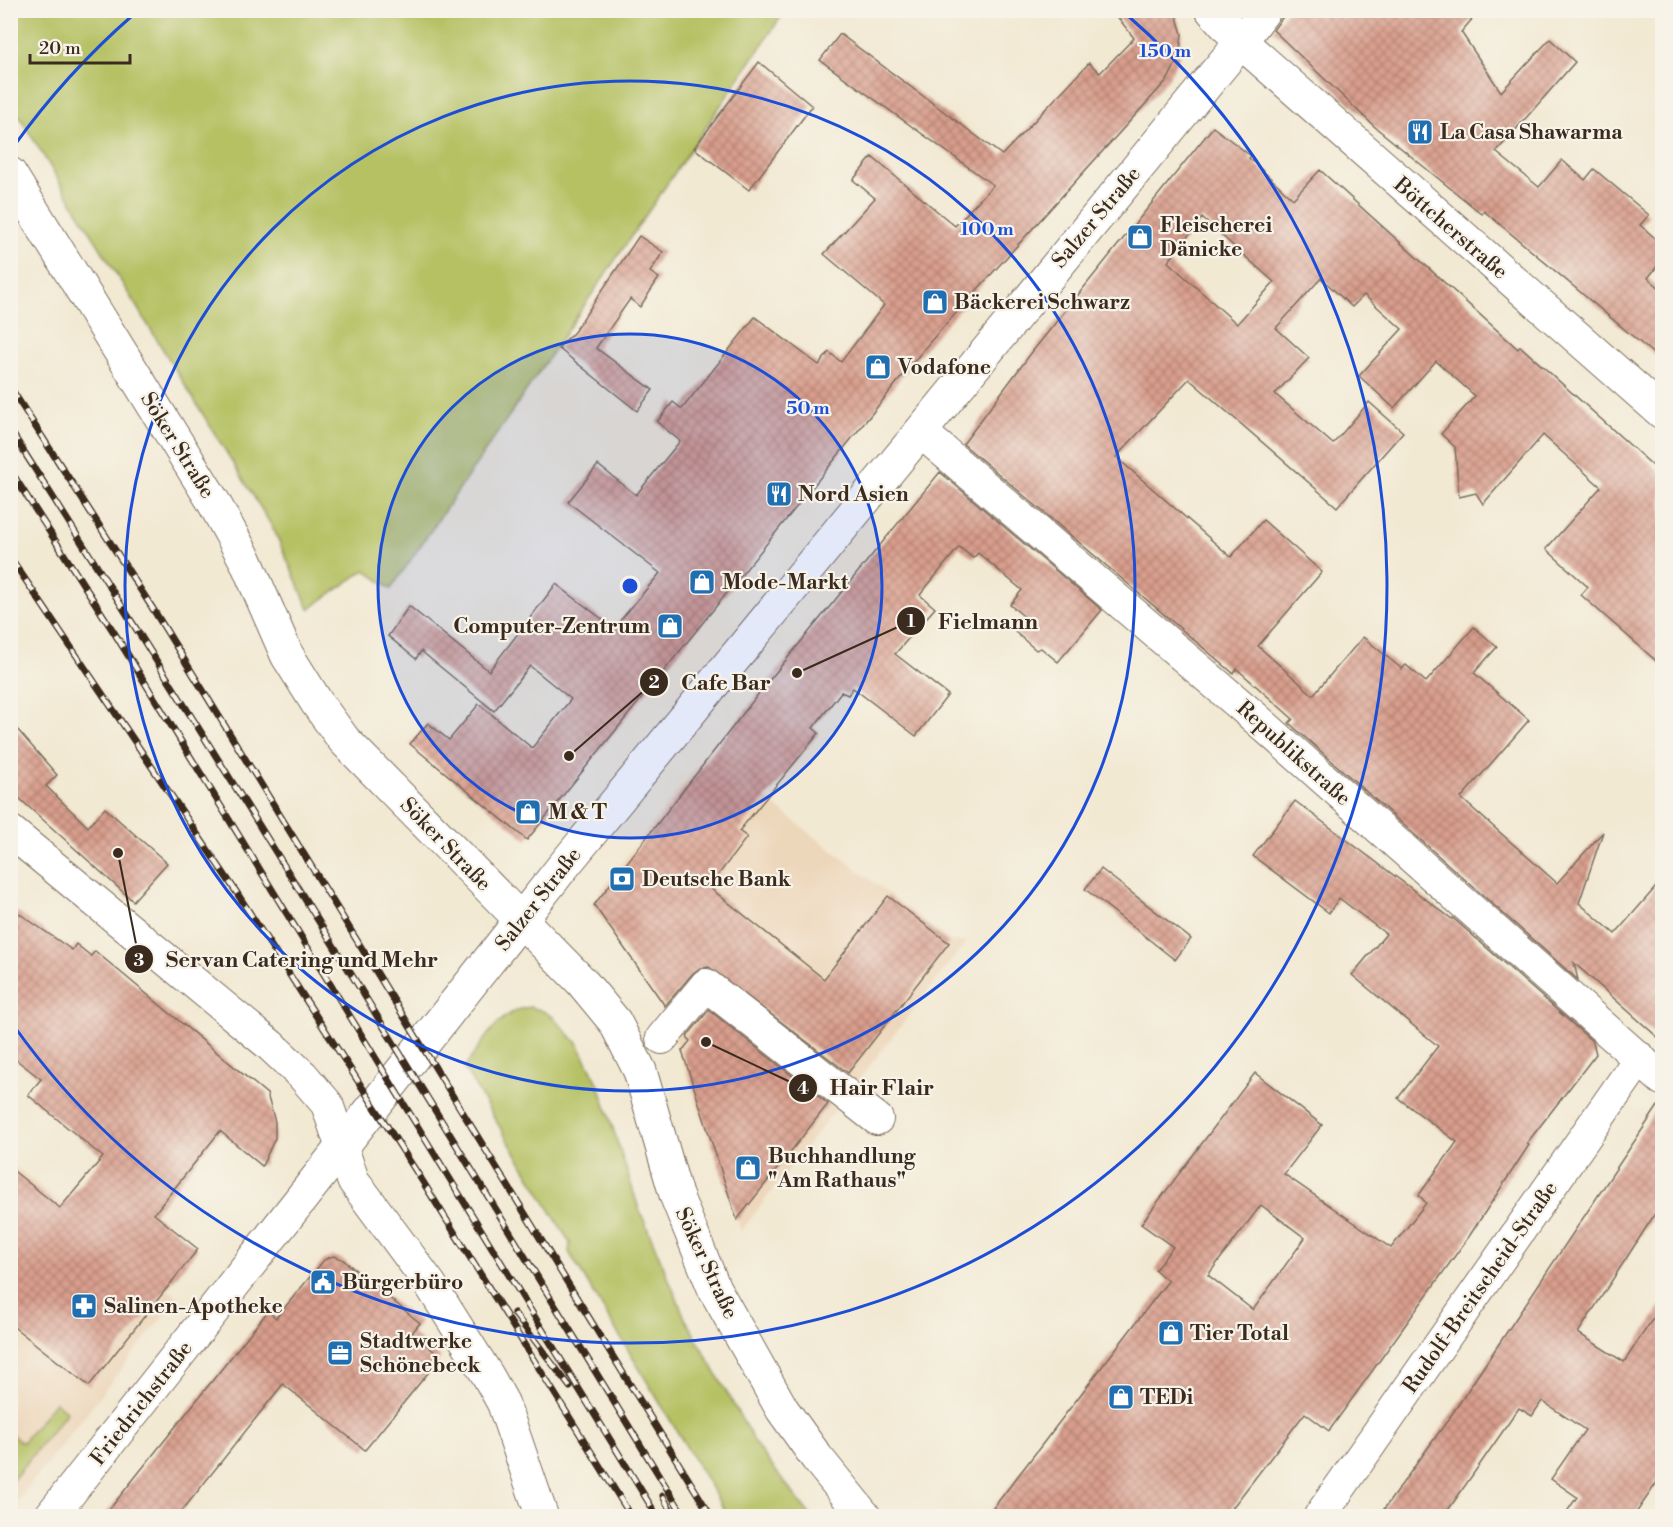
<svg xmlns="http://www.w3.org/2000/svg" width="1673" height="1527" viewBox="0 0 1673 1527" font-family="'Libre Bodoni',serif">
  <style>
    .built { fill: #edd7bb }
    .grass { fill: #b5c163; stroke: #787640; stroke-width: 1.5 }
    .building { fill: url(#building-cross-hatch); fill-rule: evenodd }
    .lines { fill: none; stroke-linecap: round; stroke-linejoin: round }
    .street-casing { stroke: #7b6d5d; stroke-width: 34 }
    .secondary-casing { stroke: #7b6d5d; stroke-width: 35 }
    .street { stroke: #fff; stroke-width: 32 }
    .secondary { stroke: #fff; stroke-width: 33 }
    .rail-casing { stroke: #3b2a1e; stroke-width: 7 }
    .rail { stroke: #f7f3e8; stroke-width: 4.5; stroke-dasharray: 14; stroke-linecap: butt }
    .ring { fill: none; stroke: #1d4ed8; stroke-width: 3 }
    .labels { text-anchor: middle; stroke-width: 4.5; stroke-linejoin: round; paint-order: stroke }
    .poi-label { font-size: 21px; font-weight: bold; fill: #3b2a1e; stroke: #f7f3e8; text-anchor: start }
    .street-label { font-size: 21px; fill: #3b2a1e; stroke: #f7f3e8 }
    .centre { fill: #1d4ed8; stroke: #f7f3e8; stroke-width: 3 }
    .ring-label { font-size: 18px; text-anchor: middle; font-weight: bold; fill: #1d4ed8; stroke: #f7f3e8; stroke-width: 4.5; stroke-linejoin: round; paint-order: stroke }
    .leader { fill: none; stroke: #3b2a1e; stroke-width: 2 }
    .callout-dot { fill: #3b2a1e; stroke: #f7f3e8; stroke-width: 2 }
    .mark-label { font-size: 18px; text-anchor: middle; font-weight: bold; fill: #fff }
    .callout-label { font-size: 22px; text-anchor: middle; font-weight: bold; fill: #3b2a1e; stroke: #f7f3e8; stroke-width: 4.5; stroke-linejoin: round; paint-order: stroke }
  </style>
  <defs>
    <pattern id="building-cross-hatch" width="8" height="8" patternUnits="userSpaceOnUse" patternTransform="scale(1.5)"><rect width="8" height="8" fill="#d99e8d"/><path d="M0 0l8 8M0 8l8-8" fill="none" stroke="#b18173"/></pattern>
  </defs>
  <rect width="100%" height="100%" fill="#f7f3e8"/>
  <filter id="ink" filterUnits="userSpaceOnUse"><feTurbulence type="fractalNoise" baseFrequency=".0167" numOctaves="2"/><feDisplacementMap in="SourceGraphic" scale="12" xChannelSelector="R" yChannelSelector="G"/><feConvolveMatrix kernelMatrix="1 2 1 2 8 2 1 2 1" color-interpolation-filters="sRGB"/></filter>
  <filter id="wash" filterUnits="userSpaceOnUse"><feTurbulence type="fractalNoise" baseFrequency=".008" numOctaves="4" result="noise"/><feDisplacementMap in="SourceGraphic" scale="24" xChannelSelector="R" yChannelSelector="G"/><feGaussianBlur stdDeviation="1.35" result="paint"/><feColorMatrix in="noise" values="0 0 0 0 0 0 0 0 0 0 0 0 0 0 0 0 0 1.4 0 .05"/><feComposite in="paint" operator="in"/></filter>
  <g filter="url(#wash)">
    <rect width="100%" height="100%" fill="#f2e9d3"/>
    <g class="built">
      <polygon points="707,753 951,942 966,942 741,1231 665,1013 590,904"/>
      <polygon points="11,1163 178,1297 11,1509"/>
    </g>
    <g class="grass">
      <polygon points="11,10 785,10 785,11 391,589 365,570 309,609 273,528 11,103"/>
      <path d="M530 1007 543 1011 553 1017 578 1044 599 1085 638 1206 685 1318 758 1448 811 1516H728L569 1252 570 1243 464 1068C482 1044 497 1011 530 1007Z"/>
      <polygon points="55,1402 67,1412 11,1482 11,1434 22,1443"/>
    </g>
    <g id="blocks">
      <g class="building">
        <polygon points="1112,10 1175,10 1182,34 1179,57 1168,79 929,343 527,840 410,744 428,723 449,740 479,704 532,748 571,699 530,666 494,711 421,651 416,659 388,636 409,606 489,671 556,584 614,628 660,573 568,502 598,465 636,495 680,441 657,422 673,402 682,409 755,317 819,365 829,352 841,362 884,305 824,254 875,198 853,180 872,157 955,226 993,185 820,60 840,34 1002,155 1089,63 1100,73 1134,38"/>
        <polygon points="1288,10 1480,10 1461,32 1501,92 1550,39 1575,62 1496,152 1539,187 1562,160 1585,180 1594,169 1649,215 1640,225 1662,244 1662,260 1648,278 1662,290 1662,361 1484,211 1482,214 1375,127 1273,30"/>
        <polygon points="759,62 812,106 749,190 694,148"/>
        <path d="M1213 127 1251 156 1249 158 1293 199 1320 170 1518 349 1520 346 1662 474V666L1581 595 1588 587 1546 549 1601 487 1543 435 1483 504 1476 493 1459 497 1455 447 1441 434 1475 396 1436 361 1394 408 1359 376 1402 329 1364 295 1352 307 1321 278 1276 328 1309 358 1275 394 1333 444 1369 402 1403 432 1337 507 1189 379 1116 457 1231 557 1263 520 1322 572 1258 646 1313 695 1363 637 1402 669 1406 665 1426 682 1474 627 1497 647 1474 673 1529 720 1461 798 1557 883 1603 832 1579 903 1615 934 1662 880V1041L1574 963 1578 980 1289 723 1293 719 1237 669 1233 673 963 444 1032 352ZM1202 218 1274 282 1237 324 1168 262Z"/>
        <polygon points="639,236 663,252 650,272 659,278 640,307 630,299 596,348 653,390 637,411 558,348 574,332"/>
        <polygon points="940,472 1102,610 1058,662 1041,648 1036,650 1015,632 1026,618 1010,605 1022,590 978,553 973,558 959,547 920,595 935,608 895,654 948,695 916,736 853,688 848,695 841,692 813,728 819,733 739,831 747,837 709,887 824,979 888,896 949,943 848,1073 709,967 700,968 693,973 665,1006 594,905 763,688"/>
        <polygon points="10,721 57,775 46,786 88,827 105,808 167,863 133,901 10,790"/>
        <path d="M1295 801 1452 919 1453 918 1593 1042 1596 1054 1527 1143 1529 1145 1470 1235 1329 1431 1305 1413 1226 1516H987L1168 1281 1155 1270 1173 1247 1141 1224 1255 1073 1322 1125 1284 1174 1391 1248 1426 1203 1419 1195 1457 1142 1398 1098 1438 1046 1352 975 1386 934 1339 898 1329 913 1253 856ZM1261 1205 1305 1238 1253 1310 1208 1275Z"/>
        <polygon points="1101,869 1191,939 1175,960 1085,889"/>
        <polygon points="10,907 72,950 76,944 91,956 95,951 267,1094 275,1122 275,1138 262,1166 220,1131 154,1214 198,1249 89,1386 10,1324 10,1168 60,1208 103,1157 28,1095 41,1079 10,1055"/>
        <polygon points="709,1010 828,1104 737,1220 682,1051 690,1041 687,1036"/>
        <polygon points="1662,1100 1662,1203 1578,1333 1624,1362 1662,1305 1662,1475 1634,1516 1564,1516 1577,1497 1551,1479 1585,1430 1542,1401 1532,1416 1519,1408 1444,1516 1379,1516 1450,1417"/>
        <polygon points="333,1256 342,1259 420,1323 412,1333 441,1357 365,1450 283,1384 178,1516 104,1516 268,1311 276,1318 324,1260"/>
      </g>
    </g>
  </g>
  <g filter="url(#ink)">
    <use href="#blocks" fill-opacity="0" stroke="#7b6d5d" stroke-width="1.5"/>
    <g class="lines">
      <defs>
        <g id="street">
          <polyline points="1241,42 1265,10"/>
          <polyline points="921,432 1252,715 1662,1079"/>
          <polyline points="10,831 270,1045 303,1076 327,1104 353,1180 430,1284 488,1376 503,1403 542,1516"/>
          <polyline points="662,1038 706,985 877,1119"/>
          <polyline points="1320,1516 1640,1058"/>
        </g>
        <g id="secondary">
          <polyline points="1212,10 1241,42 1662,412"/>
          <polyline points="10,174 213,501 246,561 287,655 317,703 344,740 582,982 615,1022 640,1071 676,1195 714,1288 782,1409 817,1458 864,1516"/>
          <polyline points="51,1516 561,869 1241,42"/>
        </g>
      </defs>
      <use href="#street" class="street-casing"/>
      <use href="#secondary" class="secondary-casing"/>
      <use href="#street" class="street"/>
      <use href="#secondary" class="secondary"/>
      <defs>
        <g id="rail">
          <polyline points="10,387 153,609 711,1516"/>
          <path d="M10 430C240 789 461 1153 684 1516"/>
          <polyline points="10,470 115,634 657,1516"/>
          <polyline points="10,557 235,890 423,1182 631,1516"/>
          <polyline points="514,1313 570,1387"/>
          <polyline points="663,1496 673,1516"/>
        </g>
      </defs>
      <use href="#rail" class="rail-casing"/>
      <use href="#rail" class="rail"/>
    </g>
  </g>
  <circle cx="630" cy="586" r="252" fill="#1d4ed8" fill-opacity=".12"/>
  <g class="ring">
    <circle cx="630" cy="586" r="252"/>
    <circle cx="630" cy="586" r="505"/>
    <path d="M14 146A757 757 0 0 1 133 15M1127 15A757 757 0 1 1 14 1026"/>
  </g>
  <defs>
    <symbol id="restaurant-square" viewBox="-11 -11 22 22"><rect x="-9" y="-9" width="18" height="18" rx="4" fill="#1f6fb2" stroke="#f7f3e8"/><path d="M-5-6h1v4h1v-4h1v4h1v-4h1v5L-1.5 .5V6h-2V.5L-5-1ZM5-6V6H3V1.5H1.5Q1.5-4 5-6Z" fill="#fff"/></symbol>
    <symbol id="shop-square" viewBox="-11 -11 22 22"><rect x="-9" y="-9" width="18" height="18" rx="4" fill="#1f6fb2" stroke="#f7f3e8"/><path d="M-5-2.5h2.3a2.7 3.5 0 0 1 5.4 0H5L5.5 6h-11ZM-1.5-2.5h3a1.5 2.3 0 0 0-3 0Z" fill="#fff"/></symbol>
    <symbol id="bank-square" viewBox="-11 -11 22 22"><rect x="-9" y="-9" width="18" height="18" rx="4" fill="#1f6fb2" stroke="#f7f3e8"/><path d="M-6-4H6V4H-6ZM0-2.3a2.3 2.3 0 1 0 0 4.6a2.3 2.3 0 1 0 0-4.6Z" fill="#fff"/></symbol>
    <symbol id="civic-square" viewBox="-11 -11 22 22"><rect x="-9" y="-9" width="18" height="18" rx="4" fill="#1f6fb2" stroke="#f7f3e8"/><path d="M-.6-6.5H3V-4.5H.6V-3L4-1V1h2V6H-6V1h2V-1L-.6-3ZM-1.2 2.5V6h2.4V2.5Z" fill="#fff"/></symbol>
    <symbol id="pharmacy-square" viewBox="-11 -11 22 22"><rect x="-9" y="-9" width="18" height="18" rx="4" fill="#1f6fb2" stroke="#f7f3e8"/><path d="M-2-6h4v4h4v4h-4v4h-4v-4h-4v-4h4Z" fill="#fff"/></symbol>
    <symbol id="office-square" viewBox="-11 -11 22 22"><rect x="-9" y="-9" width="18" height="18" rx="4" fill="#1f6fb2" stroke="#f7f3e8"/><path d="M-6-3h4V-5.5h4V-3h4V5H-6ZM-1-4.5V-3h2v-1.5ZM-6 0V1H6V0Z" fill="#fff"/></symbol>
  </defs>
  <g fill-rule="evenodd">
    <use href="#restaurant-square" x="1405" y="117" width="30" height="30"/>
    <use href="#shop-square" x="1125" y="222" width="30" height="30"/>
    <use href="#shop-square" x="920" y="287" width="30" height="30"/>
    <use href="#shop-square" x="863" y="352" width="30" height="30"/>
    <use href="#restaurant-square" x="764" y="479" width="30" height="30"/>
    <use href="#shop-square" x="687" y="567" width="30" height="30"/>
    <use href="#shop-square" x="655" y="611" width="30" height="30"/>
    <use href="#shop-square" x="513" y="797" width="30" height="30"/>
    <use href="#bank-square" x="607" y="864" width="30" height="30"/>
    <use href="#shop-square" x="733" y="1153" width="30" height="30"/>
    <use href="#civic-square" x="308" y="1267" width="30" height="30"/>
    <use href="#pharmacy-square" x="69" y="1291" width="30" height="30"/>
    <use href="#shop-square" x="1156" y="1318" width="30" height="30"/>
    <use href="#office-square" x="325" y="1338" width="30" height="30"/>
    <use href="#shop-square" x="1106" y="1382" width="30" height="30"/>
  </g>
  <g class="labels">
    <g class="poi-label">
      <text x="1440" y="139">La Casa Shawarma</text>
      <text x="1160" y="232">Fleischerei<tspan x="1160" dy="24">Dänicke</tspan></text>
      <text x="954" y="309">Bäckerei Schwarz</text>
      <text x="898" y="374">Vodafone</text>
      <text x="798" y="501">Nord Asien</text>
      <text x="722" y="589">Mode-Markt</text>
      <text x="650" y="633" text-anchor="end">Computer-Zentrum</text>
      <text x="548" y="819">M &amp; T</text>
      <text x="642" y="886">Deutsche Bank</text>
      <text x="768" y="1163">Buchhandlung<tspan x="768" dy="24">"Am Rathaus"</tspan></text>
      <text x="342" y="1289">Bürgerbüro</text>
      <text x="104" y="1313">Salinen-Apotheke</text>
      <text x="1190" y="1340">Tier Total</text>
      <text x="360" y="1348">Stadtwerke<tspan x="360" dy="24">Schönebeck</tspan></text>
      <text x="1140" y="1404">TEDi</text>
    </g>
    <g class="street-label">
      <text transform="translate(1096 217) rotate(-50)" y="7">Salzer Straße</text>
      <text transform="translate(1451 228) rotate(41)" y="7">Böttcherstraße</text>
      <text transform="translate(178 445) rotate(58)" y="7">Söker Straße</text>
      <text transform="translate(1294 753) rotate(42)" y="7">Republikstraße</text>
      <text transform="translate(446 844) rotate(46)" y="7">Söker Straße</text>
      <text transform="translate(538 899) rotate(-52)" y="7">Salzer Straße</text>
      <text transform="translate(707 1263) rotate(65)" y="7">Söker Straße</text>
      <text transform="translate(1480 1287) rotate(-55)" y="7">Rudolf-Breitscheid-Straße</text>
      <text transform="translate(141 1403) rotate(-52)" y="7">Friedrichstraße</text>
    </g>
  </g>
  <circle cx="630" cy="586" r="9" class="centre"/>
  <g class="ring-label">
    <text x="1165" y="57">150 m</text>
    <text x="987" y="235">100 m</text>
    <text x="808" y="414">50 m</text>
  </g>
  <path class="leader" d="M797 673L911 621M569 756L654 682M118 853L139 959M706 1042L803 1088"/>
  <g class="callout-dot">
    <circle cx="797" cy="673" r="6"/>
    <circle cx="569" cy="756" r="6"/>
    <circle cx="118" cy="853" r="6"/>
    <circle cx="706" cy="1042" r="6"/>
    <circle cx="911" cy="621" r="15"/>
    <circle cx="654" cy="682" r="15"/>
    <circle cx="139" cy="959" r="15"/>
    <circle cx="803" cy="1088" r="15"/>
  </g>
  <g class="mark-label">
    <text x="911" y="627">1</text>
    <text x="654" y="688">2</text>
    <text x="139" y="966">3</text>
    <text x="803" y="1094">4</text>
  </g>
  <g class="callout-label">
    <text x="988" y="629">Fielmann</text>
    <text x="726" y="690">Cafe Bar</text>
    <text x="302" y="967">Servan Catering und Mehr</text>
    <text x="882" y="1095">Hair Flair</text>
  </g>
  <rect width="1673" height="1527" fill="none" stroke="#f7f3e8" stroke-width="36"/>
  <path d="M30 54v9h100v-9" fill="none" stroke="#3b2a1e" stroke-width="3"/>
  <text x="39" y="54" font-size="18" fill="#3b2a1e" stroke="#f7f3e8" stroke-width="4.5" paint-order="stroke">20 m</text>
</svg>
